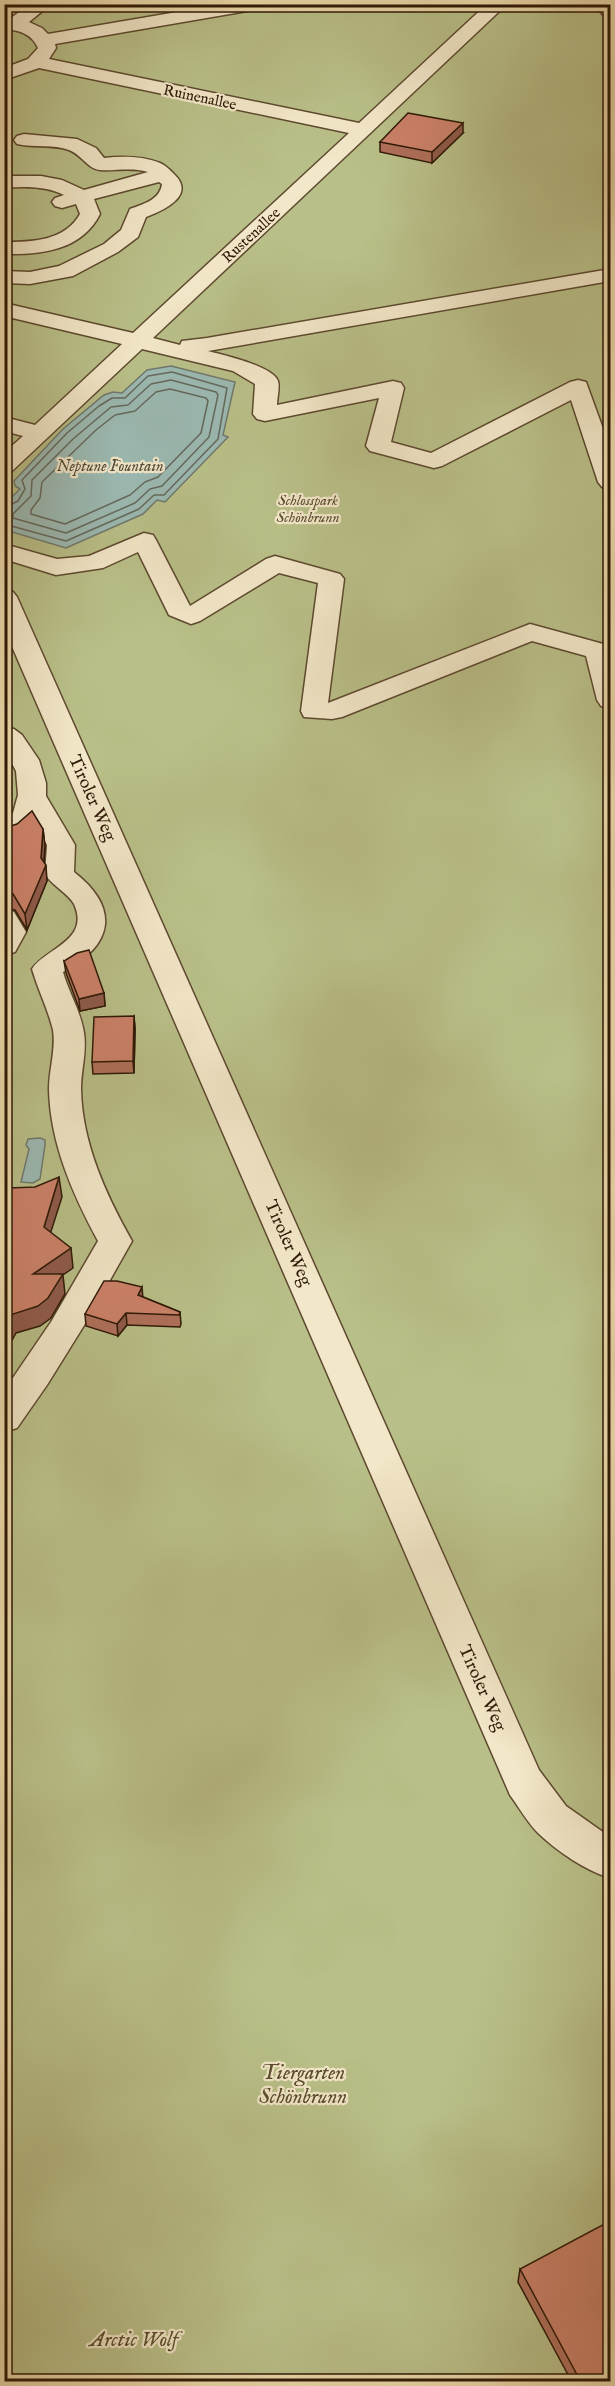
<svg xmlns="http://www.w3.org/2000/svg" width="615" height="2386" viewBox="0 0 615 2386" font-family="'IM FELL English',serif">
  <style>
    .green { fill: #b9bf88; stroke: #746c47; stroke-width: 1.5 }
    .water { fill: #9bb9b2; stroke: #6f796d; stroke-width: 1.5 }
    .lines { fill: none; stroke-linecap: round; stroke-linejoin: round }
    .shore { stroke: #64695c; stroke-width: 1.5 }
    .street-casing { stroke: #5d492f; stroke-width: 3 }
    .street { fill: #f2e7c8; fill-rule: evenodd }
    .wall { fill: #af6f5a; stroke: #2e1906; stroke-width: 1.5 }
    .shaded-wall { fill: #8e5a4a; stroke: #2e1906; stroke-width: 1.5 }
    .building { fill: #cb8169; stroke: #2e1906; stroke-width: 1.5 }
    .labels { text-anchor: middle; stroke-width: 4.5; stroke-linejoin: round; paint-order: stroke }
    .far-street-label { font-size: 15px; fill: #2e1906; stroke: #f2e7c8 }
    .far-park-label { font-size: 15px; font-style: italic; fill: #584b2d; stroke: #f2e7c8 }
    .far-water-label { font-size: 16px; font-style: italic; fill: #4f493a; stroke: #f2e7c8 }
    .street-label { font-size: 18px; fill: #2e1906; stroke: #f2e7c8 }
    .near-park-label { font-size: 21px; font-style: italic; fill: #584b2d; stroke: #f2e7c8 }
  </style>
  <rect width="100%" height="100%" fill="#ebdaab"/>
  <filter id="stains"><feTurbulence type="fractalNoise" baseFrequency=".00333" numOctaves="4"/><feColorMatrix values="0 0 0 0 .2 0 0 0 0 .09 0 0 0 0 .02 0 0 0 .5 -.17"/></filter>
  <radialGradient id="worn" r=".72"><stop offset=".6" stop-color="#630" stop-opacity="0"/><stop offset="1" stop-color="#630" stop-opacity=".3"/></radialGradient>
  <rect class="green" x="5" y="5" width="605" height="2376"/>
  <g class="water">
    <polygon points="171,366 235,382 223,435 228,437 165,502 157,500 143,514 66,548 5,530 5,504 20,489 15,486 14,481 63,429 104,395 113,392 122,393 147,370"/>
    <polygon points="40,1138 45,1140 45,1145 40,1179 33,1183 21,1182 29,1149 26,1145 28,1139"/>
  </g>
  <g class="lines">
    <g class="shore">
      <polygon points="171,380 216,392 218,395 209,437 162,486 150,489 135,503 66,533 13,518 13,514 31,496 32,480 73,439 111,407 128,405 151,384"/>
      <polygon points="170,389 206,398 208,401 201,433 158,477 145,482 130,495 65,524 31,514 31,510 40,498 42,482 96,430 115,415 135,411 156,392"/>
      <polyline points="4,508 18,501 25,489 22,480 67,433 99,406 112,398 125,398 148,376 172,372 227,388 218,439 164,495 154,495 139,509 66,541 4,524"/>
    </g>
    <defs>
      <g id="street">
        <path d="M30 4H51L29 22 42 28 48 34 224 4H268L259 9 55 44 56 48 49 59 359 123 487 4H507L153 338 180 345 182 341 207 338 610 269V281L208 351C223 355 273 366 278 381 280 387 277 398 277 405L393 381 401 383 404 388 391 442 431 453 570 382 578 380 586 382 610 448V489L602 487 598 482 571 400 442 466 434 468 370 451 366 446 379 398 265 421 257 419 253 414 255 384 233 371 142 349 12 471 4 473V453L23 436 4 431V417L35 425 122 344 4 316V303L133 333 349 133 39 68 4 80V68L28 59 38 48C32 34 19 30 4 29V18H11Z"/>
        <polygon points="594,4 610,4 610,17 604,16"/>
        <path d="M24 134 77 139 96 148 104 158C123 156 142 156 160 163 165 165 170 170 174 174 196 195 165 210 146 217L138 237 118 252 73 276 30 284 4 283V271L30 272 59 266 104 244 121 230 130 209C143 204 160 200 162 184L159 182 94 199 100 214C82 250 42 255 4 254V242C32 242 65 241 80 214L76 204 62 208 55 206 52 202 55 198 64 195C47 186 24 186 4 188V176H41L62 180 84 190 148 172C131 167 117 171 100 170 88 169 82 155 69 150 54 144 34 148 17 144L14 140 17 136Z"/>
        <polygon points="144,533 153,535 156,540 190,606 266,559 275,556 340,574 344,579 328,703 530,624 607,645 610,650 610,708 601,706 597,700 586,656 532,641 342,717 332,719 304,717 301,711 318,583 279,573 200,621 191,624 169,615 138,552 103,568 56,575 4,559 4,544 57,559 89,556"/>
        <path d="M4 589 13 592 17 597 539 1770 566 1806 610 1837V1878C585 1870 558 1852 538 1833 527 1822 519 1807 510 1795L4 628Z"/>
        <path d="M4 727 14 729 22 735 39 760 46 783V796L75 845 74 872C120 908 114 945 63 972 69 993 81 1012 84 1033 87 1052 81 1070 81 1089 82 1143 106 1195 132 1241L88 1319 47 1385 17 1428 4 1432V1391L51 1322 98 1241C73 1195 50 1143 49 1089 49 1069 56 1050 53 1030 48 1009 38 990 32 969 44 949 91 941 74 904 67 892 52 886 45 874L47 845 34 824 17 838 4 843V821L13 813 18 795 16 771 4 749Z"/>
        <polygon points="4,909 14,912 26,932 15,952 4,955"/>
      </g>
    </defs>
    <use href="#street" class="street-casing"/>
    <use href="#street" class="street"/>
  </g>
  <g class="wall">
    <polygon points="463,133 432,163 380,152 380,142"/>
    <polygon points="4,828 43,829 45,846 44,861 47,881 27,930 15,910 4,908"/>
    <polygon points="64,961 104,993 105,1006 80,1011 66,973"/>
    <polygon points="134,1016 135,1029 134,1073 93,1074 92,1062"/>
    <polygon points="143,1297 180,1312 181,1324 180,1327 127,1325 118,1336 86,1326 85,1314"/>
    <polygon points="520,2269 610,2382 572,2382 518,2282"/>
  </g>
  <g class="shaded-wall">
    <polygon points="463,123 463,133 432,163 432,152"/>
    <polygon points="43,829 45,846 43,872 46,865 47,881 27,930 25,914 41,858"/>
    <polygon points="104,993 105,1006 80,1011 79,999"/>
    <polygon points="134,1016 135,1029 134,1073 133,1061"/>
    <polygon points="59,1177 62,1197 46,1247 44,1227"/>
    <polygon points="71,1248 73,1268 63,1275 65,1294 51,1318 40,1326 16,1333 4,1355 4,1330 33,1274"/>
    <polygon points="142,1287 143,1299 138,1295"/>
    <polygon points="126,1313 127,1325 118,1336 117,1324"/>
    <polygon points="610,2373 610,2382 595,2382"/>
  </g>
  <g class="building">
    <polygon points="408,113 463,123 432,152 380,142"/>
    <polygon points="32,811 43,829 41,858 46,865 25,914 13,894 4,892 4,828 17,824"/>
    <polygon points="89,950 104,993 79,999 64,961 77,953"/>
    <polygon points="134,1016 133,1061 92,1062 94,1017"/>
    <polygon points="59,1177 44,1227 71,1248 33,1274 63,1274 48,1298 38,1306 13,1314 4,1330 4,1187 8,1186 9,1188 35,1187"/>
    <polygon points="104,1281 117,1281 142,1287 138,1295 180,1312 179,1315 126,1313 117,1324 85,1314"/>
    <polygon points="610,2221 610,2373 595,2382 581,2382 520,2269"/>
  </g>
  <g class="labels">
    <g class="far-street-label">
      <text transform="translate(200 97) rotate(12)" y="5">Ruinenallee</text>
      <text transform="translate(251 235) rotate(-43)" y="5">Rustenallee</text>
    </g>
    <g class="far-park-label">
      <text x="308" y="505">Schlosspark<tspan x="308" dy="17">Schönbrunn</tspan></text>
    </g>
    <g class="far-water-label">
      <text x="110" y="471">Neptune Fountain</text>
    </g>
    <g class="street-label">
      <text transform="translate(93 798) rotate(66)" y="6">Tiroler Weg</text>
      <text transform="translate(289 1243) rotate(66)" y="6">Tiroler Weg</text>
      <text transform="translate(483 1688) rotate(66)" y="6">Tiroler Weg</text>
    </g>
    <g class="near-park-label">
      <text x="303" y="2079">Tiergarten<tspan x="303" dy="24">Schönbrunn</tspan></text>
      <text x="134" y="2346">Arctic Wolf</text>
    </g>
  </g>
  <rect width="615" height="2386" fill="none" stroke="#ebdaab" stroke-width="24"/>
  <rect x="6" y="6" width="603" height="2374" fill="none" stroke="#2e1906" stroke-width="3"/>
  <rect x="12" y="12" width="591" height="2362" fill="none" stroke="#2e1906" stroke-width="1.5"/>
  <rect width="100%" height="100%" filter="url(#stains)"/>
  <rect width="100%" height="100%" fill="url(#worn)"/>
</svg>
